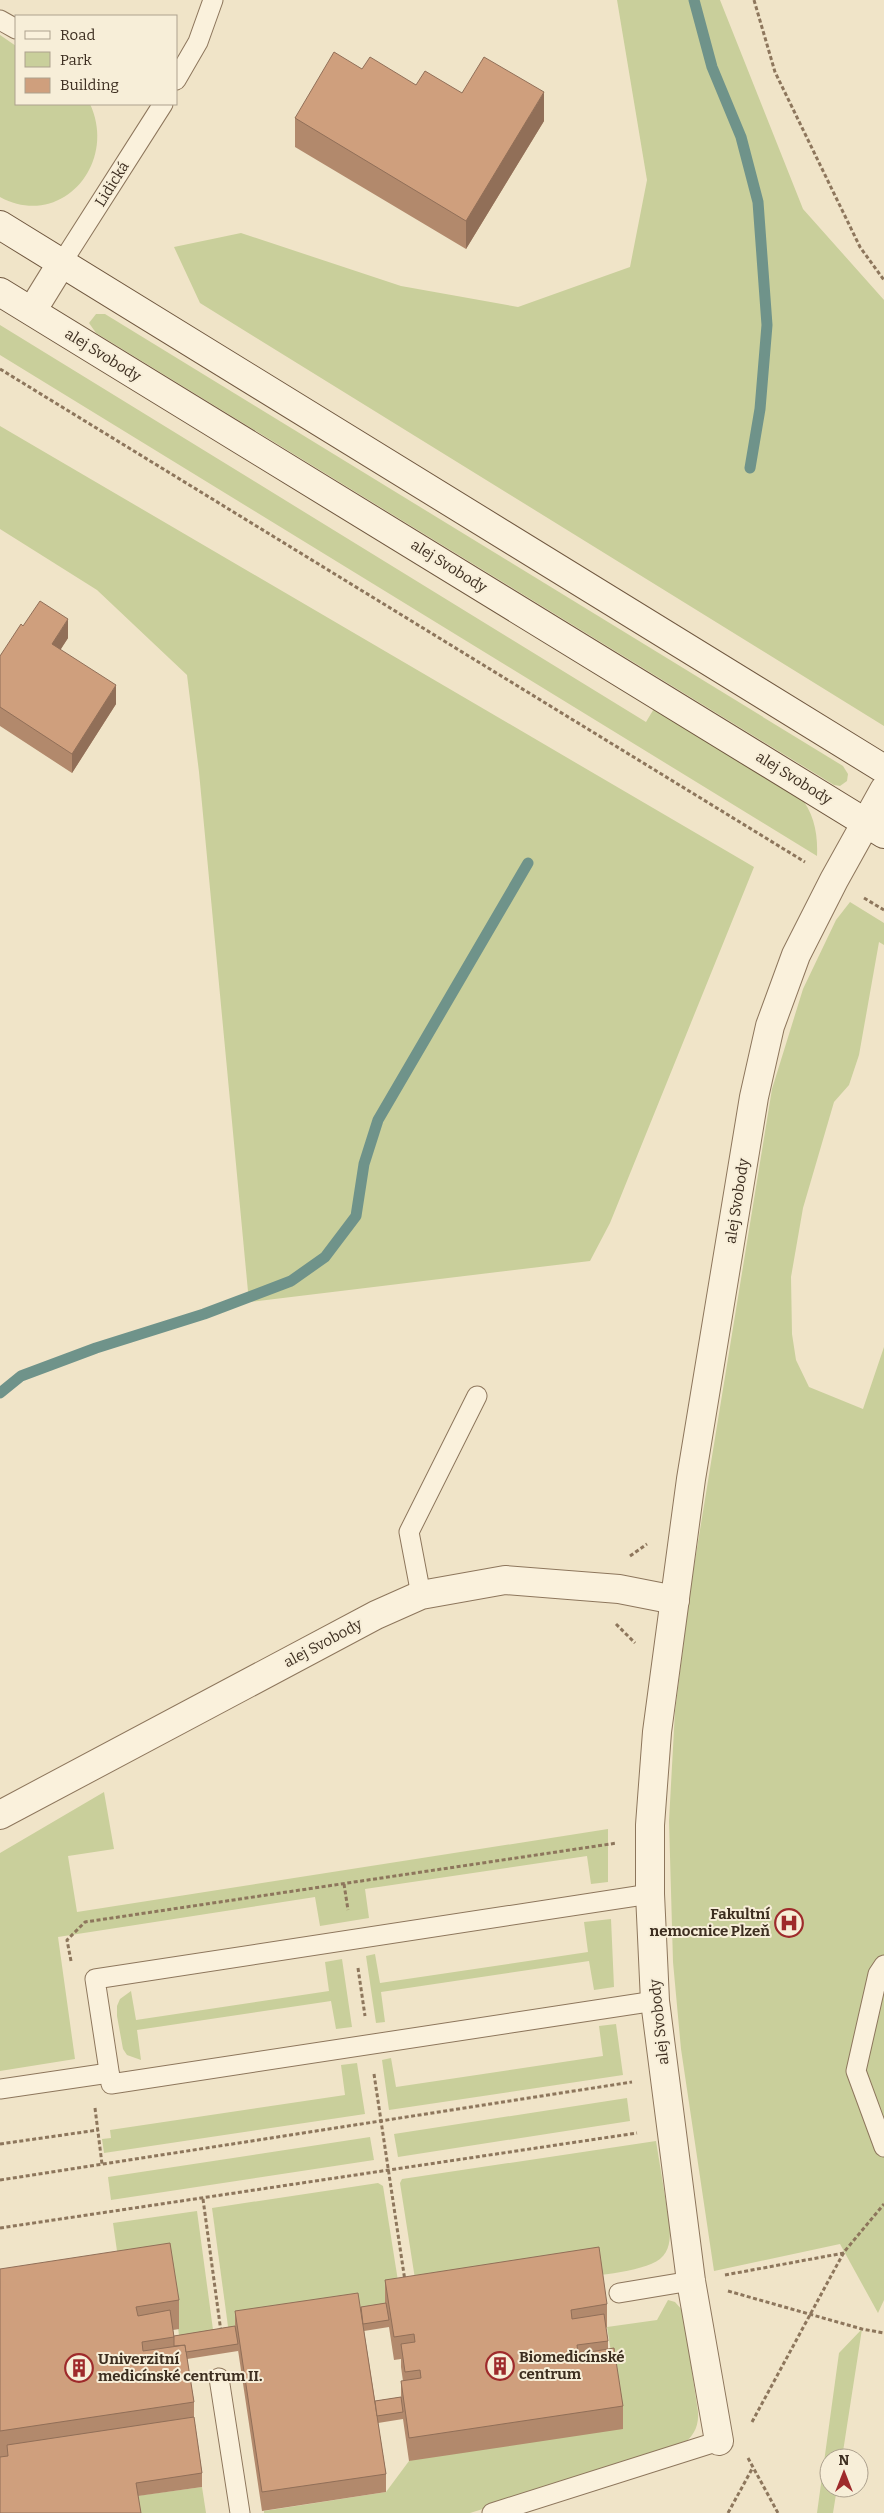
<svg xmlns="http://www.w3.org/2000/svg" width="884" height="2513" viewBox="0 0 884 2513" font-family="Bitter,serif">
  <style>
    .green { fill: #c9cf9b }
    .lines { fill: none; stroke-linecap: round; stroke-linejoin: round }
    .stream { stroke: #6f938a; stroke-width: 11 }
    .lane-casing { stroke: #8d765c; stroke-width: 21 }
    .street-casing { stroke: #8d765c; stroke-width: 30 }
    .secondary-casing { stroke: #6f573f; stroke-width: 30 }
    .path { stroke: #8d765c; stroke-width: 3; stroke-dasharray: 4 2.5; stroke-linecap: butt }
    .lane { stroke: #faf1dc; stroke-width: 19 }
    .street { stroke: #faf1dc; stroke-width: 28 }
    .secondary { stroke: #faf1dc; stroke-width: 28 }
    .wall { fill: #b2896c; fill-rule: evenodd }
    .shaded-wall { fill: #916f58 }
    .building { fill: #cf9f7d; stroke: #916f58 }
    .labels { text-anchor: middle; stroke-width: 4; stroke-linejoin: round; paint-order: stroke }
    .street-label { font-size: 15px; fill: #3d2e20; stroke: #f7eed8 }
    .poi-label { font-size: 15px; font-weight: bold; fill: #3d2e20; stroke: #f7eed8; text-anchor: start }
  </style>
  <rect width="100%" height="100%" fill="#f0e4c8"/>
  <g class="green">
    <polygon points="617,0 720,0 803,209 884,300 884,726 200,303 174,247 241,233 401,286 518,307 630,267 647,180"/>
    <path d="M0 35 16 46V104H90C118 164 61 230 0 197Z"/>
    <polygon points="96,314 105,314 843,766 848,774 847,781 840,786 834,785 96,333 89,323"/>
    <path d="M0 325 646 722 658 702 799 795C814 813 818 833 817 856L0 355Z"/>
    <polygon points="0,426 754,867 610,1223 590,1261 249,1302 199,772 187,675 97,590 0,529"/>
    <polygon points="850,902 884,923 884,945 879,942 859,1055 849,1085 834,1102 803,1208 791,1277 792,1334 796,1360 809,1387 863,1409 884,1347 884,2300 878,2313 840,2244 714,2271 681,2049 673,1962 669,1821 675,1711 691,1585 772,1089 803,989 836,920"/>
    <polygon points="104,1792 114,1849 68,1856 77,1912 608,1829 608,1882 591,1884 587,1856 365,1889 369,1918 320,1926 315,1897 58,1937 75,2059 0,2071 0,1853"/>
    <polygon points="611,1919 614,1987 594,1990 589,1961 381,1992 385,2022 376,2023 366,1956 375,1954 380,1983 588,1952 584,1922"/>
    <polygon points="342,1959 352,2027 336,2029 331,2001 137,2030 141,2060 127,2055 123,2049 117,2016 117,2006 120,1999 131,1991 136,2020 329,1991 325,1962"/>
    <polygon points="616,2024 623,2075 389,2110 382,2060 391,2058 396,2087 603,2056 599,2026"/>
    <polygon points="357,2063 365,2114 104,2153 102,2139 111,2138 110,2130 345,2095 341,2065"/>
    <polygon points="627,2098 630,2121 398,2157 394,2134"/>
    <polygon points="370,2137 374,2160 111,2200 108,2177"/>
    <path d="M656 2141 670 2227C670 2239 670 2251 660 2259 642 2273 587 2276 563 2279 515 2285 466 2292 418 2298L400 2183 402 2179Z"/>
    <polygon points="378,2183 383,2186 401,2300 386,2310 229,2334 212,2208"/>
    <polygon points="197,2211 214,2337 180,2342 170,2272 121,2279 113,2223"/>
    <path d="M668 2300 675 2302 683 2311 698 2412C699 2428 693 2437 680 2447L470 2513H264V2511L386 2492 409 2461 614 2371 607 2327 657 2320Z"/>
    <polygon points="862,2329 842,2458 829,2458 829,2488 837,2488 833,2513 817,2513 839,2353"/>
    <polygon points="202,2487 206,2513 139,2513 136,2496"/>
  </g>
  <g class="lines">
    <g class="stream">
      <polyline points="694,0 712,67 741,137 758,202 767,325 760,409 750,468"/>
      <polyline points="0,1393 21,1376 96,1348 204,1314 291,1281 325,1257 356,1216 364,1164 378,1120 528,863"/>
    </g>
    <defs>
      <g id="lane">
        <polyline points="0,20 16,29"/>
        <polyline points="176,80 198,42 213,0"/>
        <polyline points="61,264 163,104"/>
        <polyline points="421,1595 409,1532 477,1396"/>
        <polyline points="650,1894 95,1979 111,2084 655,2001"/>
        <polyline points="884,1965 878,1974 856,2071 884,2147"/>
        <polyline points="0,2089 109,2073"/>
        <polyline points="619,2293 691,2281"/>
        <polyline points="219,2378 240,2513"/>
        <polyline points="492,2513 719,2441"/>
      </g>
      <g id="street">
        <polyline points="32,311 61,264"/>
        <polyline points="0,1815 376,1615 421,1595 505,1580 619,1589 675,1600"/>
        <polyline points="719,2441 691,2281 655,2001 650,1894 650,1825 657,1732 691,1479 754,1097 770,1026 796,955 834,880 884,790"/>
      </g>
      <g id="secondary">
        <polyline points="0,225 884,769"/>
        <polyline points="0,292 884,834"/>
      </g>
    </defs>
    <use href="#lane" class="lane-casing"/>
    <use href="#street" class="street-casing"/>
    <use href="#secondary" class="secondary-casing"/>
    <g class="path">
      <polyline points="754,0 775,72 860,247 884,280"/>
      <polyline points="0,369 805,862"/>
      <polyline points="864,898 884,910"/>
      <polyline points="630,1556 647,1544"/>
      <polyline points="616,1624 635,1643"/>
      <polyline points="344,1884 348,1910"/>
      <polyline points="71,1961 67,1940 85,1922 617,1843"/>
      <polyline points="358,1968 365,2016"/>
      <polyline points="374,2074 405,2281"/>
      <polyline points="95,2108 102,2164"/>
      <polyline points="0,2144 98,2130"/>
      <polyline points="0,2180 632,2082"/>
      <polyline points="203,2199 221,2332"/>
      <polyline points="0,2228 637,2133"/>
      <polyline points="725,2275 844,2253"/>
      <polyline points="728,2291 862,2329 884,2333"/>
      <polyline points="752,2422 844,2252 884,2204"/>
      <polyline points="748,2458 778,2513"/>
      <polyline points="728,2513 752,2469"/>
    </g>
    <use href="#lane" class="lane"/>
    <use href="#street" class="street"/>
    <use href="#secondary" class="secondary"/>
  </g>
  <g class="wall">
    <polygon points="362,69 416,85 462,93 544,121 466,249 295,147 295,118"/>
    <polygon points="23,626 68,638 60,650 116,704 72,773 0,726 0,656"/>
    <path d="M0 2269 179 2300V2329L173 2330 174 2336 235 2326V2311L361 2307 385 2303V2280L607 2304V2327L606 2328 608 2341V2349L623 2406V2429L409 2461 403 2419 378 2423 386 2474V2492L262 2511 238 2350V2351L187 2359 194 2402V2417L202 2473V2487L138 2496 0 2513ZM389 2327 394 2360 401 2359V2367L403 2381H401V2397L375 2401 364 2331Z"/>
  </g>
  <g class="shaded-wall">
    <polygon points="544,92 544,121 466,249 466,221"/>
    <polygon points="68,619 68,638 52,663 52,644"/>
    <polygon points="116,685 116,704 72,773 72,754"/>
  </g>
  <g class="building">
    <polygon points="334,52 362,69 370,57 416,85 425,71 462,93 484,57 544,92 466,221 295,118"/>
    <polygon points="40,601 68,619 52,644 116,685 72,754 0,707 0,656 21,624 23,626"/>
    <polygon points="170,2243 179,2300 136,2307 138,2316 170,2310 174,2337 142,2342 143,2351 185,2345 194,2402 0,2431 0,2269"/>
    <polygon points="599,2247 607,2304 571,2310 572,2319 604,2314 608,2341 577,2345 578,2354 614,2348 623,2406 409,2438 401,2381 421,2378 420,2370 405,2372 401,2344 415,2342 414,2334 394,2337 385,2280"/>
    <polygon points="358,2293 386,2474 262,2492 235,2311"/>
    <polygon points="386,2303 389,2320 363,2324 361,2307"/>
    <polygon points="235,2326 238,2344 186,2352 185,2345 174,2346 174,2336"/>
    <polygon points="401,2397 403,2412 377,2416 375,2401"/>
    <polygon points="194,2417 202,2473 136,2483 141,2513 0,2513 0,2457 8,2456 7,2445"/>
  </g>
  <defs>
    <symbol id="hospital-ring" viewBox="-11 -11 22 22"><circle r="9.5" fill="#f7eed8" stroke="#9e2a2b" stroke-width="1.5"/><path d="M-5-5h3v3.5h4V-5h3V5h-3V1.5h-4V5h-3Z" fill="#9e2a2b"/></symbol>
    <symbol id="building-ring" viewBox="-11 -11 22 22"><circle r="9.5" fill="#f7eed8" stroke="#9e2a2b" stroke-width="1.5"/><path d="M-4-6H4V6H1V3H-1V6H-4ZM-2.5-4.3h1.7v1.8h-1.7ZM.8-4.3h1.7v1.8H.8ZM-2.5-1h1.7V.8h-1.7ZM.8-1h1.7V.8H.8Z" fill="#9e2a2b"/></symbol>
  </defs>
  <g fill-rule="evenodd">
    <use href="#hospital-ring" x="773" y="1907" width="32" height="32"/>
    <use href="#building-ring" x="484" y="2350" width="32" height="32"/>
    <use href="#building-ring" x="63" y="2352" width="32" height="32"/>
  </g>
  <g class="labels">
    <g class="street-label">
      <text transform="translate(112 184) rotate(-58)" y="5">Lidická</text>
      <text transform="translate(103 355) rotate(32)" y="5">alej Svobody</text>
      <text transform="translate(449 566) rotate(32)" y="5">alej Svobody</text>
      <text transform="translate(794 778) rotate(32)" y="5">alej Svobody</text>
      <text transform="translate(737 1201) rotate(-81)" y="5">alej Svobody</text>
      <text transform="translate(323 1643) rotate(-28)" y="5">alej Svobody</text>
      <text transform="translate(659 2022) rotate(-96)" y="5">alej Svobody</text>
    </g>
    <g class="poi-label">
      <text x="770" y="1919" text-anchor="end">Fakultní<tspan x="770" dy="17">nemocnice Plzeň</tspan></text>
      <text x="519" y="2362">Biomedicínské<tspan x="519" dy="17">centrum</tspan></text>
      <text x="98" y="2364">Univerzitní<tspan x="98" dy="17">medicínské centrum II.</tspan></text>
    </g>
  </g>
  <rect x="15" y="15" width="162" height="90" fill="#f7eed8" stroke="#ada18e"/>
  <rect x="25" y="31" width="25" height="8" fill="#faf1dc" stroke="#ada18e"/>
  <text x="60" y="40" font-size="15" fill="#3d2e20">Road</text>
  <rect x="25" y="52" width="25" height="15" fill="#c9cf9b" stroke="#ada18e"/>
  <text x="60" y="65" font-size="15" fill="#3d2e20">Park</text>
  <rect x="25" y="78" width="25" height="15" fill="#cf9f7d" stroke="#ada18e"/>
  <text x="60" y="90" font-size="15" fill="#3d2e20">Building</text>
  <g transform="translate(844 2473)"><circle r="24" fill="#f7eed8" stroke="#ada18e"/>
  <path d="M0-4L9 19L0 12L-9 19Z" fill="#9e2a2b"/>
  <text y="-8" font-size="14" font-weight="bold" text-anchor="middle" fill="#3d2e20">N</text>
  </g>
</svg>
